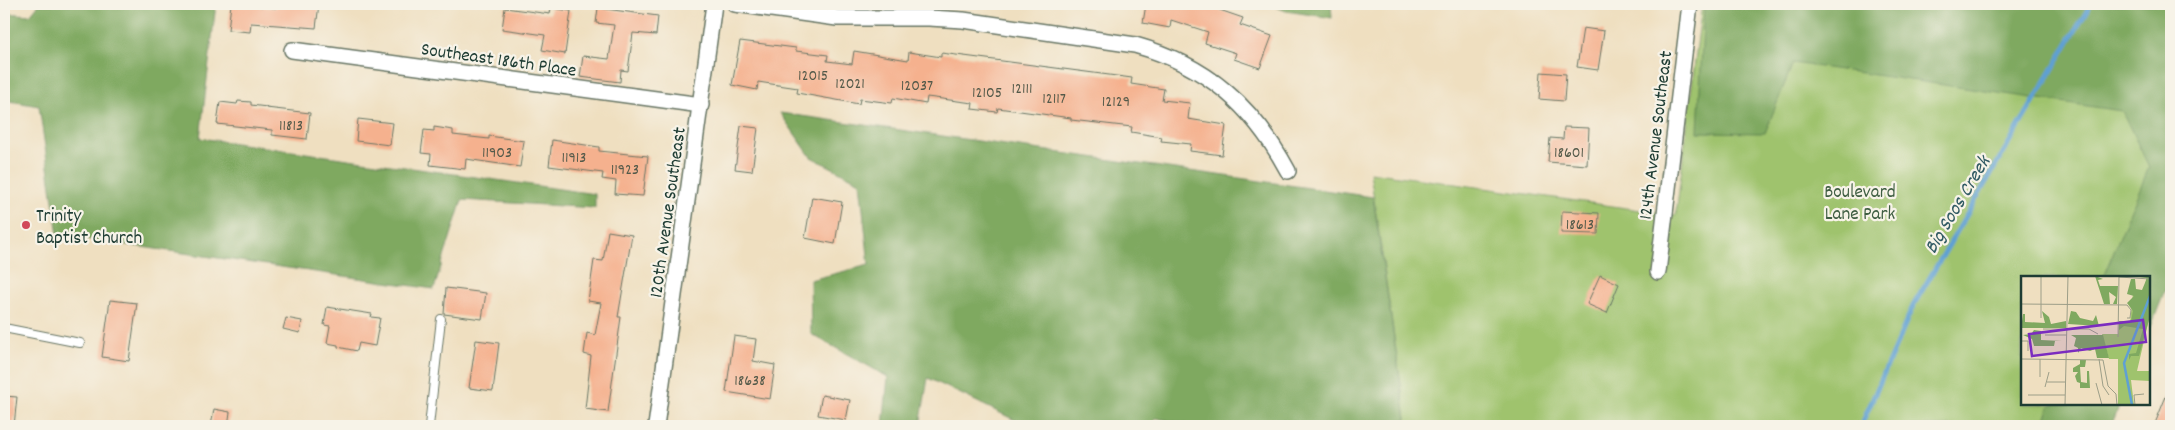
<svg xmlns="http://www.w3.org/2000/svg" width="2175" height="430" viewBox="0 0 2175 430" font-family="Dekko,sans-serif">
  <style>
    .green { fill: #9fc36d; stroke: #5f8050 }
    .forest { fill: #7fa960; stroke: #4f734a }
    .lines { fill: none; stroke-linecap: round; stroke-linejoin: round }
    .stream { stroke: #5fa0d3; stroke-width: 5 }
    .building { fill: #f5b18e }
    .service-casing { stroke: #687665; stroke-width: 10 }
    .minor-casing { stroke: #687665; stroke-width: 18 }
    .service { stroke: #fff; stroke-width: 8 }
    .minor { stroke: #fff; stroke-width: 15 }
    .poi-dot { fill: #d1495b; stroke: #f7f3e8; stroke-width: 2 }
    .labels { text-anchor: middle; stroke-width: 4.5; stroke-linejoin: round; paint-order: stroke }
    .number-label { font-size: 16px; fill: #545a4a }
    .street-label { font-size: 19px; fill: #1f3d34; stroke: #f7f3e8 }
    .park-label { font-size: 19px; fill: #3f5e42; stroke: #f7f3e8 }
    .poi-label { font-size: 19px; fill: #1f3d34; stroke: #f7f3e8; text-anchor: start }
    .water-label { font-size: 20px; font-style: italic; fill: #325b64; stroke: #f7f3e8 }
    .inset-river { fill: none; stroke: #5fa0d3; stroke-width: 2.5 }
    .inset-road { fill: none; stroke: #9c9e88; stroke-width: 1 }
    .view { fill: #7b2cbf; fill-opacity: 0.15; stroke: #7b2cbf; stroke-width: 2.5 }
    .inset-edge { fill: none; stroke: #1f3d34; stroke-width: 2.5 }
  </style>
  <rect width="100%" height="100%" fill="#f7f3e8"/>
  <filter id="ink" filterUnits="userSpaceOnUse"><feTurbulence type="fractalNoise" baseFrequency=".02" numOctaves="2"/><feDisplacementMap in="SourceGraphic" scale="10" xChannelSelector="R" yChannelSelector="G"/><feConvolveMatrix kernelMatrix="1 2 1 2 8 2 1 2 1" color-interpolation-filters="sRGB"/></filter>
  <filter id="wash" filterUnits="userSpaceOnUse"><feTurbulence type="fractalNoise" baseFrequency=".0096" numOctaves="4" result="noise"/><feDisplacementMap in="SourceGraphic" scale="20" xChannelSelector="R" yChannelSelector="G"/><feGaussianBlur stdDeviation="1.12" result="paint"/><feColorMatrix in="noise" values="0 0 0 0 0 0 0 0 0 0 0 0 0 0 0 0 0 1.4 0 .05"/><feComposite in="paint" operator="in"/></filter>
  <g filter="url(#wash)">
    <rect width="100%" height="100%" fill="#efdfc0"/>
    <polygon class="green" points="1702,4 2171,4 2149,278 2022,278 2022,404 2100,404 2090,426 1407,426 1370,172 1676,215"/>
    <g class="forest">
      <polygon points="39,4 216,4 200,138 595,194 595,208 462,200 434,289 58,235 39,106 4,100 4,13 30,15"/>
      <polygon points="1269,4 1331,4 1332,18 1286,11"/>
      <polygon points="1704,4 2171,4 2171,275 2149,332 2149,278 2103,277 2149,167 2122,111 1793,63 1765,133 1698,132"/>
      <polygon points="780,113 1373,197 1407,426 1194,426 1156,418 1152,426 1027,426 928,378 920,426 883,426 888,377 811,334 810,280 869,265 860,182 811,157"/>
      <polygon points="2051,404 2120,404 2111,426 2042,426"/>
    </g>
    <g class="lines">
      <polyline class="stream" points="1861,426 1913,306 2091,4"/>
    </g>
    <g id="blocks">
      <g class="building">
        <polygon points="231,4 276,8 276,4 319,4 316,28 251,23 250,32 228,30"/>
        <polygon points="1146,4 1212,4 1211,7 1243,18 1240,25 1272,36 1260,68 1234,59 1236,53 1205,43 1208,32 1171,20 1170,28 1143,23"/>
        <polygon points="505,8 550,14 551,8 571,11 565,54 542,50 545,35 502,29"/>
        <polygon points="598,8 658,16 656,35 633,33 628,71 621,70 620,82 580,77 583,56 609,59 614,25 596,23"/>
        <polygon points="1583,28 1604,31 1598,70 1577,67"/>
        <polygon points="740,41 796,48 796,51 828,55 827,61 852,64 854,51 908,60 909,52 941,57 941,53 1132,78 1131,84 1164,89 1162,100 1190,103 1188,119 1226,125 1222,155 1190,151 1191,144 1161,141 1162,137 1131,132 1132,127 1071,120 1071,118 998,108 997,112 972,109 973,103 927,97 926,104 893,98 892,103 860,99 859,104 797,93 798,88 758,82 757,90 732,85"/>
        <polygon points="1541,72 1566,74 1564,101 1539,99"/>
        <polygon points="238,101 251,102 251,105 267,107 266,108 310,113 307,139 272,135 272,130 217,124 220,102 237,104"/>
        <polygon points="358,119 393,123 390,145 356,141"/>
        <polygon points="741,126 758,128 752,171 735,169"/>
        <polygon points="434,127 453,130 453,135 489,139 489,136 524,141 520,167 466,159 465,169 430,165 431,154 421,153 424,130 434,131"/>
        <polygon points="1564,127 1589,128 1587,165 1548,162 1550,138 1563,139"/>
        <polygon points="552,140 599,147 599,151 648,156 643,196 615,194 616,181 602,179 603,173 549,166"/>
        <polygon points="812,197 842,202 835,244 805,238"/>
        <polygon points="1562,211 1599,213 1598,234 1561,233"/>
        <polygon points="608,231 632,235 618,317 621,317 608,412 585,409 591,356 584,354 587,333 595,335 601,303 588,301 594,260 603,261"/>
        <polygon points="1600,275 1619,284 1607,313 1587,304"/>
        <polygon points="446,288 486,293 482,319 444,314"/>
        <polygon points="110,300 137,303 129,361 102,357"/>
        <polygon points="327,307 372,314 371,317 380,318 375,346 359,343 357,351 338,347 338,345 327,343 330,326 324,325"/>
        <polygon points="286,318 302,321 300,333 283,329"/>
        <polygon points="734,336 756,339 753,361 775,365 770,399 726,392"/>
        <polygon points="476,340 499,343 493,391 469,388"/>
        <polygon points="2171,384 2171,426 2154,426"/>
        <polygon points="822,395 850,400 846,420 818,415"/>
        <polygon points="4,396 17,397 14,426 4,426"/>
        <polygon points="214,409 230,412 228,426 211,426"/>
      </g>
    </g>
  </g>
  <g filter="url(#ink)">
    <use href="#blocks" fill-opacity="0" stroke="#687665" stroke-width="1"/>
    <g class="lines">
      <defs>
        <g id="service">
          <polyline points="4,328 80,343"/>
          <polyline points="429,426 441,319"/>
        </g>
        <g id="minor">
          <path d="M735 4 837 18H929L963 20 1135 45C1207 65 1253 106 1288 171"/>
          <polyline points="292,50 701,105"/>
          <polyline points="1658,272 1690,4"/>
          <polyline points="656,426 714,4"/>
        </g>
      </defs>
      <use href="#service" class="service-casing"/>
      <use href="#minor" class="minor-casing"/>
      <use href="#service" class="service"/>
      <use href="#minor" class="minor"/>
    </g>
  </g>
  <circle class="poi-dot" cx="26" cy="225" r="5"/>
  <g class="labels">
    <g class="number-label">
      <text x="813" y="80">12015</text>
      <text x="850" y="88">12021</text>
      <text x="917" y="90">12037</text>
      <text x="1022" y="93">12111</text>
      <text x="987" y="97">12105</text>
      <text x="1054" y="103">12117</text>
      <text x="1116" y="106">12129</text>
      <text x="291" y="130">11813</text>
      <text x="497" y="157">11903</text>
      <text x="1569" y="157">18601</text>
      <text x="574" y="162">11913</text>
      <text x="625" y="174">11923</text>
      <text x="1580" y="229">18613</text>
      <text x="750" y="385">18638</text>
    </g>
    <g class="street-label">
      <text transform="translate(499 58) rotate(8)" y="7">Southeast 186th Place</text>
      <text transform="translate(1654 135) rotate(-83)" y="7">124th Avenue Southeast</text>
      <text transform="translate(666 212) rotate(-82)" y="7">120th Avenue Southeast</text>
    </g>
    <g class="park-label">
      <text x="1860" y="197">Boulevard<tspan x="1860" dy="22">Lane Park</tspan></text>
    </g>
    <g class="poi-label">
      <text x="36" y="221">Trinity<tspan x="36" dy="22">Baptist Church</tspan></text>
    </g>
    <g class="water-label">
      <text transform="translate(1956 204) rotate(-59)" y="7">Big Soos Creek</text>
    </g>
  </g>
  <g transform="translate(2021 276)">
    <rect width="129" height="129" fill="#efdfc0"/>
    <path d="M129 0V39L116 95H129V105L110 104 113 129H97V83H88L81 58H97L98 46 109 47 112 17 124 18 125 2Z" fill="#9fc36d"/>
    <path d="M74 0 82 3 77 4 79 10H97L96 28H92L95 21 88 16 89 28H83ZM111 0H129V40L118 80H110L108 84V78L115 77 122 53 103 50 98 54V45H110L112 35 106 27 113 20 106 18 110 3H114L115 13 121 14 126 2ZM21 35 28 41 30 48 45 45V52H0L2 38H4V46L24 47ZM50 35 55 36 59 42 72 45 75 39 78 50 47 48ZM13 54 20 55V64L41 65H34L33 70H13L11 63 2 59 10 58ZM50 59H82L88 82H76L74 73 69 75 60 72 57 77V72L53 70 55 62ZM59 84H65L64 91H59L60 106 66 107V95H68L69 112H59V107L56 106 54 100 57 96H52V92L59 88Z" fill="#7fa960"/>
    <path class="inset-river" d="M111 129 103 87 129 20"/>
    <path class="inset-road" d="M47 0 44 129H53M98 1 129 3M0 28 106 29 110 34 109 42H106M20 42V0M22 53H68L77 58M24 59H46M97 61 98 0M0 65H7V75M0 83 82 84 87 110 95 118 96 129M19 83V101M78 83 82 110 88 119M26 106H45M75 107 81 129M24 111 28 96M7 119H44M114 129 113 119 123 118"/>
    <path class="view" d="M122 44 125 66 11 80 8 58Z"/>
    <rect width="129" height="129" class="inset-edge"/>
  </g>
  <rect width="2175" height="430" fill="none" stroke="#f7f3e8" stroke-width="20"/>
</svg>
